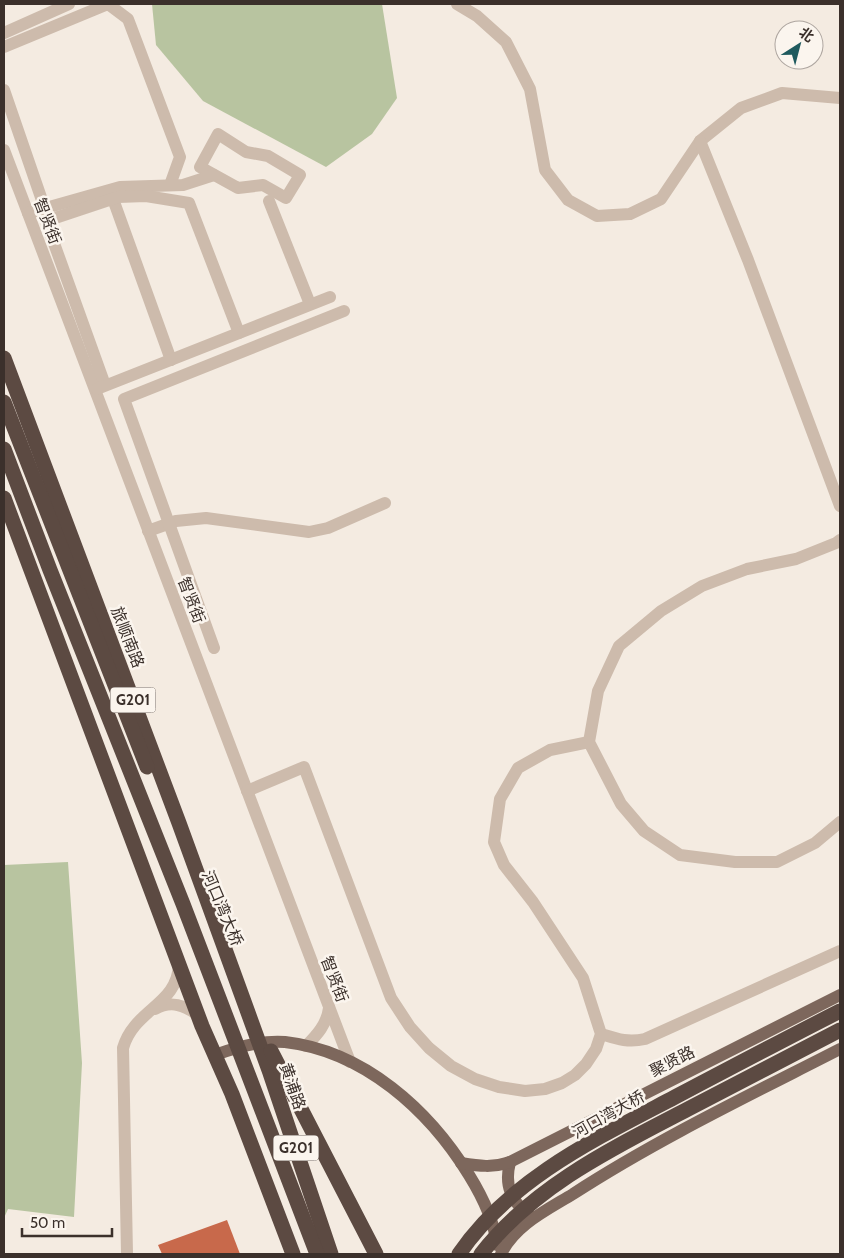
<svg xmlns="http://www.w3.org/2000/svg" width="844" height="1258" viewBox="0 0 844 1258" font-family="Cabin,'Noto Sans SC',sans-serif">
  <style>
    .green { fill: #b8c4a0 }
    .building { fill: #c8694b }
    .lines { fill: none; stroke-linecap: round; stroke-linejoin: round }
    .minor { stroke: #cdbbac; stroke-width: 12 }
    .major { stroke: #7d675c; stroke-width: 12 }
    .highway { stroke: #5c4a42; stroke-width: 15 }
    .labels { text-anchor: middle; stroke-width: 5; stroke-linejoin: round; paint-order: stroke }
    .shield { fill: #fbf5ee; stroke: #756b66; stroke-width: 1 }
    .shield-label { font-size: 15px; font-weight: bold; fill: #3b302b }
    .street-label { font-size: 16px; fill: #3b302b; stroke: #fbf5ee }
  </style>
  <rect width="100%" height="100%" fill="#f4ebe1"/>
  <g class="green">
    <polygon points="152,4 382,4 397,98 372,134 326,167 203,101 156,45"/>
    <polygon points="68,862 82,1063 74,1217 8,1209 4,1218 4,865"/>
  </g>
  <polygon class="building" points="227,1220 240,1254 162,1254 158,1245"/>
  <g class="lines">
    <g class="minor">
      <polyline points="457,4 477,16 506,42 530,89 545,170 568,200 597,216 630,214 661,199 700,141 741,108 782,93 840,98"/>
      <polyline points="4,33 69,4"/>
      <polyline points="4,47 108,4 128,19 180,157 170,185"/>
      <polyline points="4,90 45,209"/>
      <polygon points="218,134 246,152 268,156 300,175 286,198 263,185 238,188 200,167"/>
      <polyline points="700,141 748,260 840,506"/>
      <polyline points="4,150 350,1062"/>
      <polyline points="113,199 171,360"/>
      <polyline points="269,201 310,304"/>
      <polyline points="28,213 120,187 183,185 214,175"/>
      <polyline points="105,385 46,221 118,197 146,196 189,203 239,333"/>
      <polyline points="97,389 330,297"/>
      <polyline points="148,531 176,521 206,518 309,532 328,528 385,503"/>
      <polyline points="840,540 836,543 796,559 747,569 702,586 661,611 619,646 598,691 589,742 621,804 644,831 680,855 735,862 777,862 815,843 840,822"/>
      <polyline points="214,648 124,399 344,311"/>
      <polyline points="247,791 304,767 391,998 410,1027 429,1048 451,1066 475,1079 499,1087 525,1091 545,1089 562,1083 575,1075 586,1064 596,1049 601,1034 583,978 533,902 504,865 494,842 500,799 518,768 550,750 589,742"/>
      <path d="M155 1009C171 1000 185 1005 199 1016"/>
      <path d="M601 1034C617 1039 628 1043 645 1039L840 951"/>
      <path d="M306 1046C317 1035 327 1024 329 1008"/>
      <path d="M127 1254 123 1048C134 1009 178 1005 179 964"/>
    </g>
    <g class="major">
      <path d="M215 1055C237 1047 261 1040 285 1042 364 1051 429 1110 469 1175 482 1196 494 1220 497 1245"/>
      <path d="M510 1162C504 1186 511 1201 530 1216"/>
      <path d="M461 1163C479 1166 493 1168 510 1162L840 995"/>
      <path d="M501 1254C515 1225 547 1210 573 1194 658 1139 750 1095 840 1049"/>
    </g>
    <g class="highway">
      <polyline points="4,358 179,823 270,1073 331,1254"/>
      <polyline points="4,402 147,767"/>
      <polyline points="4,449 50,570 183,904 317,1254"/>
      <polyline points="4,498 202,1026 232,1094 293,1254"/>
      <polyline points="271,1051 376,1254"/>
      <path d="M459 1254C510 1179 597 1138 675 1097 730 1068 785 1039 840 1011"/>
      <path d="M481 1254C534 1186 613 1148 688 1109 739 1083 789 1056 840 1030"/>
    </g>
  </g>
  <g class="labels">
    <g class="shield">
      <rect x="110.5" y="687.5" width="45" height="25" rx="4"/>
      <rect x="273.5" y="1135.5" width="45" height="25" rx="4"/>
    </g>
    <g class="shield-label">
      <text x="133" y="705">G201</text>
      <text x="296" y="1153">G201</text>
    </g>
    <g class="street-label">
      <text transform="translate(48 221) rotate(69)" y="6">智贤街</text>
      <text transform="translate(192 600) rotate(69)" y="6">智贤街</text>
      <text transform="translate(128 637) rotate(69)" y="6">旅顺南路</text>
      <text transform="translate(223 908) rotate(67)" y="6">河口湾大桥</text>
      <text transform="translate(335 979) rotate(69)" y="6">智贤街</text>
      <text transform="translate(672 1061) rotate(-27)" y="6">聚贤路</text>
      <text transform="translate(293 1086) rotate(71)" y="6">黄浦路</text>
      <text transform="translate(608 1114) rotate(-29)" y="6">河口湾大桥</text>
    </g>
  </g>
  <rect width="844" height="1258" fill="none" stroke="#3b302b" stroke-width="10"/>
  <g transform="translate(799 45) rotate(36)"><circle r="24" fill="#fbf5ee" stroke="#aea6a0"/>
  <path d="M0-4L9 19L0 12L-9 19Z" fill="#1f5a5e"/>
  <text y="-8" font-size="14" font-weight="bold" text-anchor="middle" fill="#3b302b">北</text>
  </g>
  <path d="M22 1228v8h90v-8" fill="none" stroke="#3b302b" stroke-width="2.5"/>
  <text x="30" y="1228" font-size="15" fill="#3b302b" stroke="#fbf5ee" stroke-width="4" paint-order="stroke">50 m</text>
</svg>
